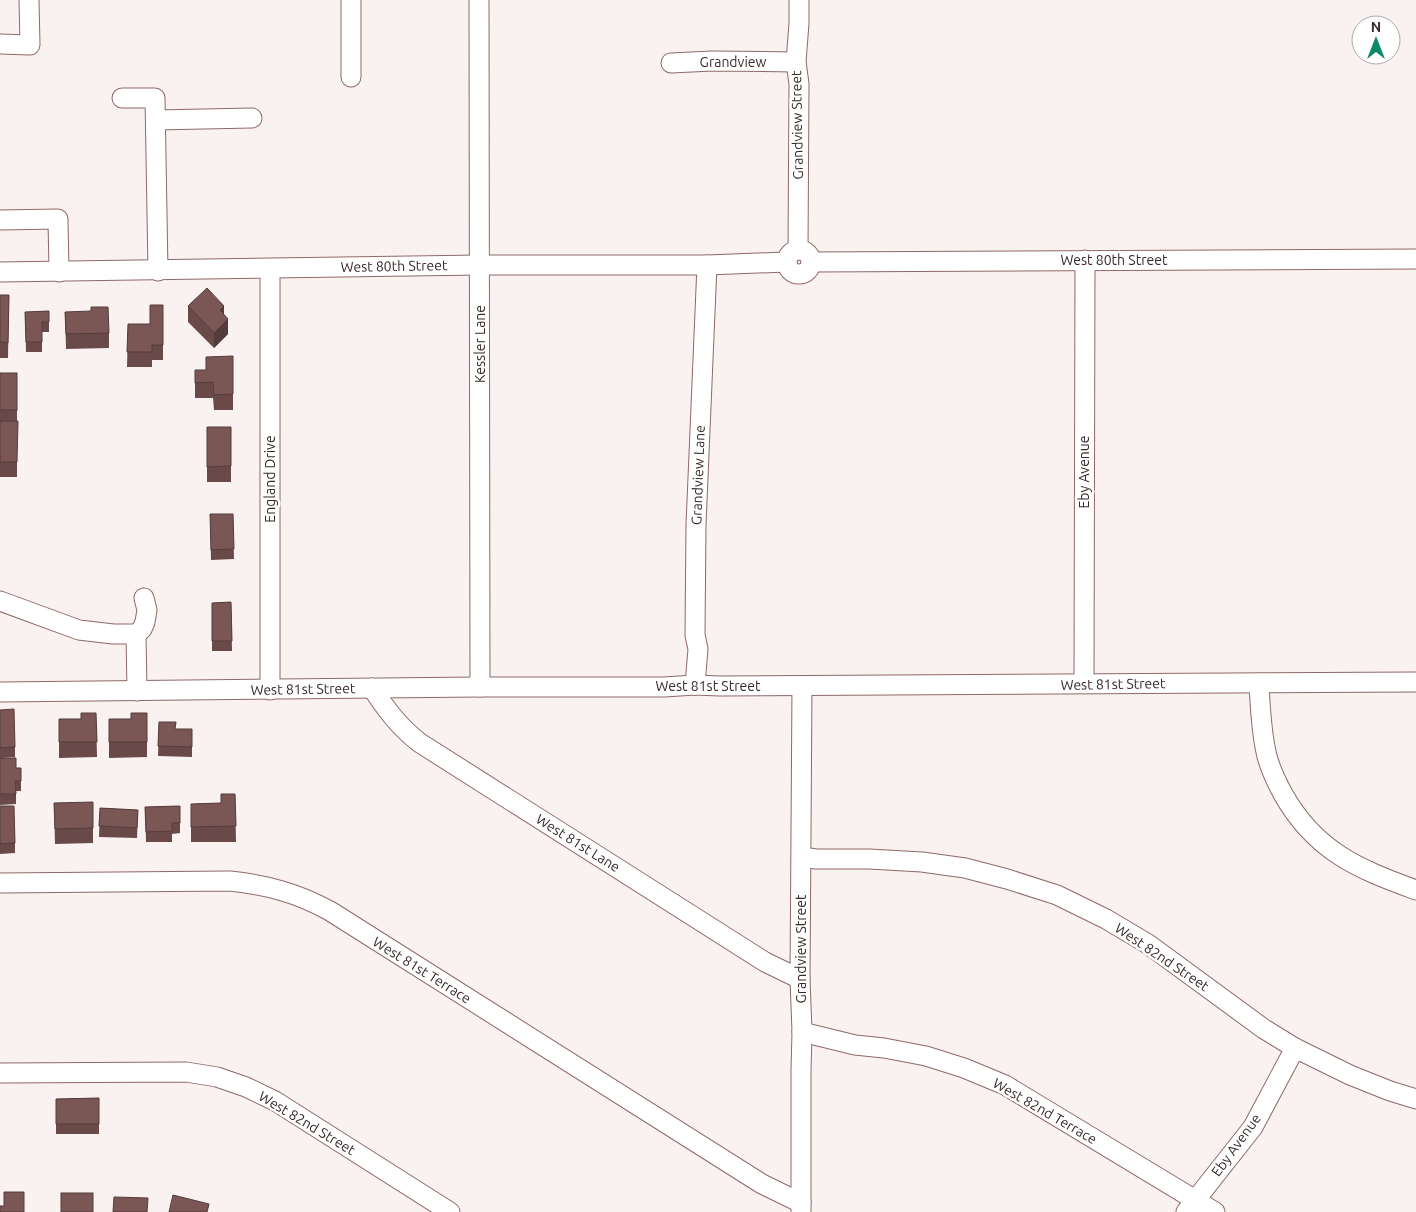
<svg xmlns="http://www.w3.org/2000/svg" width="1416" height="1212" viewBox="0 0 1416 1212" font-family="Ubuntu,sans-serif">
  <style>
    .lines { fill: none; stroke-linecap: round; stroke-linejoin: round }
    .minor-casing { stroke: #8e6968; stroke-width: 21 }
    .minor { stroke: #fff; stroke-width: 19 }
    .wall { fill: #694a49 }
    .shaded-wall { fill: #553c3c }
    .building { fill: #7a5655; stroke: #553c3c }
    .labels { text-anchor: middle; stroke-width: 5; stroke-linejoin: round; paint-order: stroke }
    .street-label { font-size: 14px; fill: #392929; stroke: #fff }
  </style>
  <rect width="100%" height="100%" fill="#faf1f1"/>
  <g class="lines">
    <defs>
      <g id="minor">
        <polyline points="479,0 480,687"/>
        <polyline points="0,44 30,45 29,0"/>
        <polyline points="671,63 712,61 796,62"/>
        <polyline points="351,77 351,0"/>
        <polyline points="122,98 155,98 158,271"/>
        <polyline points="156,120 252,118"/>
        <polyline points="0,220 58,219 59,272"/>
        <circle cx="799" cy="262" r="12"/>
        <polyline points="798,250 799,84 796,62 799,23 799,0"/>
        <polyline points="811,262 1416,259"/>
        <polyline points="270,269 270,690"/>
        <polyline points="0,272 480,265 707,265 787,262"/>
        <polyline points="0,601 79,630 113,634 136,634 142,629 145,622 147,610 144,598"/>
        <polyline points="136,634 137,691"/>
        <polyline points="1084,683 1085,260"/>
        <path d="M1259 683C1260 706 1261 729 1266 752 1269 767 1276 781 1283 794 1315 851 1358 869 1416 890"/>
        <polyline points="695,685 698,649 695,635 696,525 707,265"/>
        <path d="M372 688C386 709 399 727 420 743L765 962 800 979"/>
        <polyline points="0,692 480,687 664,687 695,685 720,686 1416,682"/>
        <polyline points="802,857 816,859 869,859 922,862 965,868 1007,879 1057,895 1106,919 1148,944 1264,1029 1295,1048 1350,1075 1390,1091 1416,1099"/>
        <path d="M0 883 230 881C267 885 297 893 330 911L762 1184 801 1203"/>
        <polyline points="802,1032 855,1045 884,1048 926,1056 964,1068 1005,1085 1215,1212"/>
        <polyline points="0,1073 186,1072 217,1077 246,1087 275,1101 450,1212"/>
        <polyline points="801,1212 801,1071 802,1032 800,979 802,686"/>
        <polyline points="1186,1212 1253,1127 1295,1048"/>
      </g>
    </defs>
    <use href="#minor" class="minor-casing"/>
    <use href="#minor" class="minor"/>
  </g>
  <g class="wall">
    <polygon points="0,295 9,295 8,358 0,358"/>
    <polygon points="163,305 163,360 152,360 152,367 127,367 128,324 150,324"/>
    <polygon points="188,306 224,315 228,334 214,348 188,322"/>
    <polygon points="49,311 49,332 42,332 42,352 26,352 25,312"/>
    <polygon points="65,312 109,333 109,348 66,349"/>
    <polygon points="233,356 233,410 214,410 213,398 195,398 195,370 206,370"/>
    <rect x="0" y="373" width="17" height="104"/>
    <rect x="207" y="427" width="24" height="55"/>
    <polygon points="210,514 233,514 234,559 211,560"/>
    <polygon points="231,602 232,651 212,651 212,603"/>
    <polygon points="0,710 15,747 15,757 0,758"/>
    <polygon points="96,713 97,757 59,758 59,719 81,719"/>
    <polygon points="147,713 147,757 109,758 109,719 131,719"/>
    <polygon points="159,722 176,729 192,729 192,757 158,756"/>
    <polygon points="0,758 16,768 21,768 21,791 16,791 16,804 0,805"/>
    <polygon points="235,794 236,842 191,842 191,804 221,803"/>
    <polygon points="54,803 93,828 93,843 55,844"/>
    <polygon points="0,806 15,843 15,853 0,854"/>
    <polygon points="180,806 180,833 172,834 172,842 146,842 145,807"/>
    <polygon points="100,808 138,810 137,838 99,837"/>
    <polygon points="99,1098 99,1134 56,1134 56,1099"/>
  </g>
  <g class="shaded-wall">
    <polygon points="224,306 224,322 220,310"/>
    <polygon points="228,319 228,334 214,348 214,333"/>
  </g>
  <g class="building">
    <polygon points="207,288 224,306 220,310 228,319 214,333 188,306"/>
    <polygon points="0,295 9,295 8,343 0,342"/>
    <polygon points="150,305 163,305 163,345 152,345 152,352 127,352 128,324 150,324"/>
    <polygon points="91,307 108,307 109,333 66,334 65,312 91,311"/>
    <polygon points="49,311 49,322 42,322 42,342 26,342 25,312"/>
    <polygon points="233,356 233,394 214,395 213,382 195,383 195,370 206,370 206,357"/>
    <rect x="0" y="373" width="17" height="37"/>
    <polygon points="0,421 18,421 17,462 0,462"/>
    <polygon points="207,427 231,427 231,466 207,467"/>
    <polygon points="210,514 233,514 234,549 211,550"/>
    <polygon points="231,602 232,641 212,641 212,603"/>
    <polygon points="14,709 15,747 0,748 0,710"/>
    <polygon points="81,713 96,713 97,742 59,742 59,719 81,719"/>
    <polygon points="131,713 147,713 147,742 109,742 109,719 131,719"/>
    <polygon points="159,722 176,722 175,729 192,729 192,747 158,746"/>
    <polygon points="0,758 16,758 16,768 21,768 21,781 15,781 16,794 0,794"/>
    <polygon points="221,794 235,794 236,826 191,827 191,804 221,803"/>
    <polygon points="93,802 93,828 55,829 54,803"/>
    <polygon points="0,806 14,806 15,843 0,844"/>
    <polygon points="180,806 180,823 172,823 172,831 146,832 145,807"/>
    <polygon points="100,808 138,810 137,828 99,826"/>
    <polygon points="99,1098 99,1124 56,1124 56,1099"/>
    <polygon points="4,1192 24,1192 24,1212 0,1212 0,1206 4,1206"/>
    <rect x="61" y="1193" width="32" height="19"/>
    <polygon points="173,1195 209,1204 207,1212 169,1212"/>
    <polygon points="114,1197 148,1198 147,1212 113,1212"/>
  </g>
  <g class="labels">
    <g class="street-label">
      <text x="733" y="67">Grandview</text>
      <text transform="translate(797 125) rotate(-91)" y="5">Grandview Street</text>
      <text x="1114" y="265">West 80th Street</text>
      <text transform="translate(394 266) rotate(-1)" y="5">West 80th Street</text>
      <text transform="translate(480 344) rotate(-90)" y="5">Kessler Lane</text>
      <text transform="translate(1084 472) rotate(-90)" y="5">Eby Avenue</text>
      <text transform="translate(698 475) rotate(-88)" y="5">Grandview Lane</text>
      <text transform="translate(270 479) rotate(-90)" y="5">England Drive</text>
      <text transform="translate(1113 684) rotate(-1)" y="5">West 81st Street</text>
      <text x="708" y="691">West 81st Street</text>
      <text transform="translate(303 689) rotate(-1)" y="5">West 81st Street</text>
      <text transform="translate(578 843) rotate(32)" y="5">West 81st Lane</text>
      <text transform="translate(801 949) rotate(-90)" y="5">Grandview Street</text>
      <text transform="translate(1162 957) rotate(34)" y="5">West 82nd Street</text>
      <text transform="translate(422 970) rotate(32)" y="5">West 81st Terrace</text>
      <text transform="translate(1045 1111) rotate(30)" y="5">West 82nd Terrace</text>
      <text transform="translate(307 1123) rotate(31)" y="5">West 82nd Street</text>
      <text transform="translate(1236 1145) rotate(-54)" y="5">Eby Avenue</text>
    </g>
  </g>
  <g transform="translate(1376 40)"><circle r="24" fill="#ffffff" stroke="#b0a9a9"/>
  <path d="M0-4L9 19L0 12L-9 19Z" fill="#0c886a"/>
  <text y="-8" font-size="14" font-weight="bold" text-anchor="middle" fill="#392929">N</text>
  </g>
</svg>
